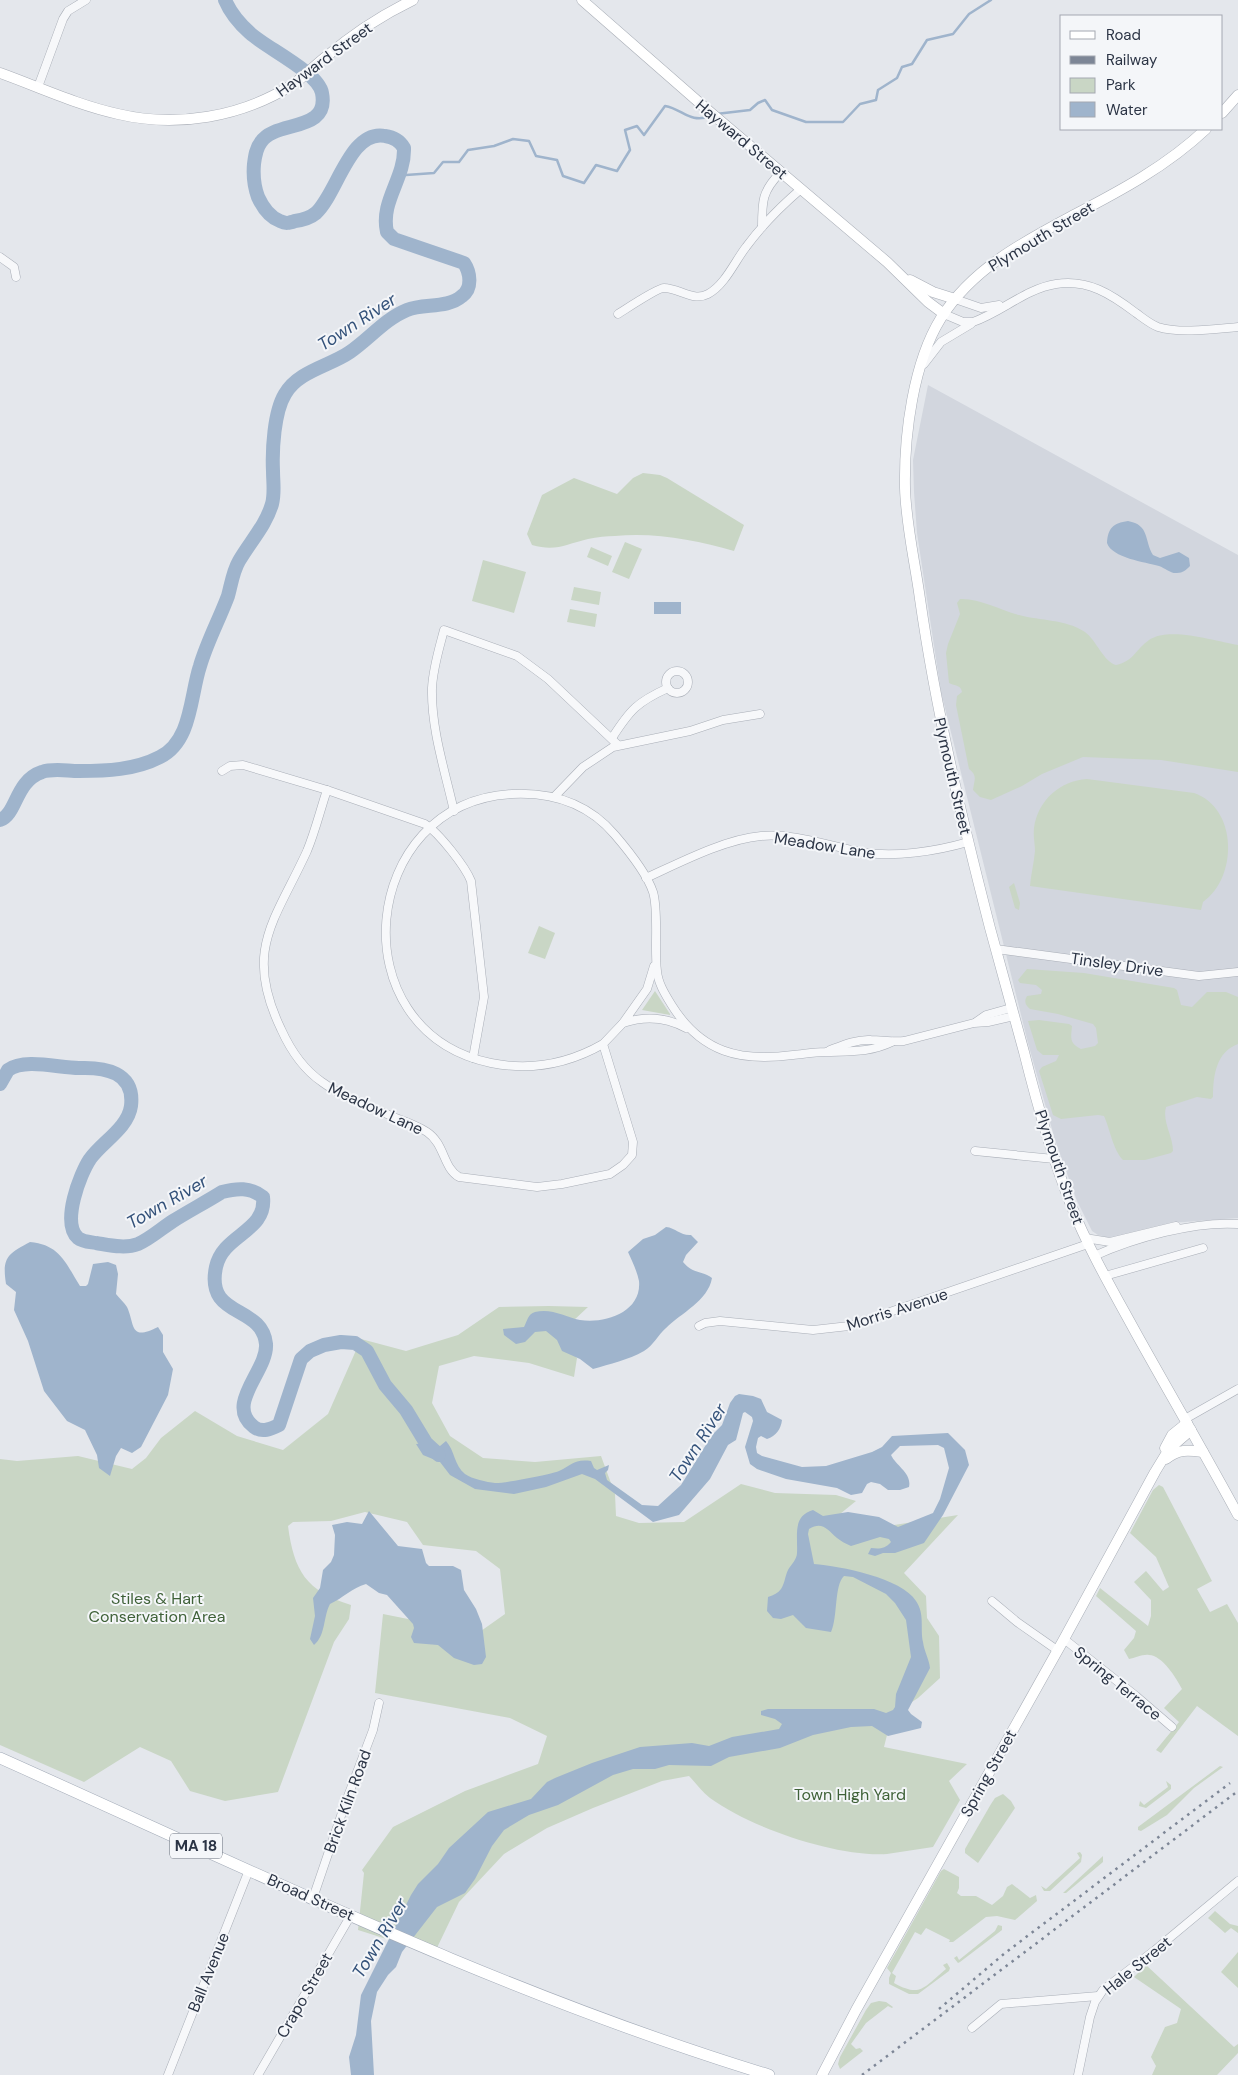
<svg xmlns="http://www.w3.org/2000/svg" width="1238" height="2075" viewBox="0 0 1238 2075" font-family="'DM Sans',sans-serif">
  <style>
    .built { fill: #d2d6de }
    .green { fill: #c9d6c5 }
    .water { fill: #9fb4cc }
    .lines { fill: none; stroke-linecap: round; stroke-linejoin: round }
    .stream { stroke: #9fb4cc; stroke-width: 2.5 }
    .river { stroke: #9fb4cc; stroke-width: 14 }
    .street-casing { stroke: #a9aeb7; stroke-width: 9 }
    .secondary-casing { stroke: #a9aeb7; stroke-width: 11 }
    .primary-casing { stroke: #a3abb8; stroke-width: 12 }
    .street { stroke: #f7f8fa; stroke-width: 8 }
    .secondary { stroke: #fff; stroke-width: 10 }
    .primary { stroke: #fff; stroke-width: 11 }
    .rail { stroke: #7d8696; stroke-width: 2.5; stroke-dasharray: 2.5 5; stroke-linecap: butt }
    .labels { text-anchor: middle; stroke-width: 4; stroke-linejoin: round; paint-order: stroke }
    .shield { fill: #f4f6f9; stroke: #676e7b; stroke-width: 1 }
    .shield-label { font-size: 15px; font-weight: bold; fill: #2b3445 }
    .street-label { font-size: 16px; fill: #2b3445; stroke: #f4f6f9 }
    .park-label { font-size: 16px; fill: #3f6138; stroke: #f4f6f9 }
    .water-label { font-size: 18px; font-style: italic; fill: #34527a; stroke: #f4f6f9 }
  </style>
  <rect width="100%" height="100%" fill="#e4e7ec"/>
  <polygon class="built" points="928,385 1238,555 1238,1218 1171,1223 1110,1238 1098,1235 1092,1231 1077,1201 1055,1140 1028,1043 941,692 917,533 914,492 913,460"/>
  <g class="green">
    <path d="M643 473 660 475 667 478 744 525 734 551C697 540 654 532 615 536 607 536 597 537 588 539 566 544 556 552 532 545L527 534 542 495 574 478 617 494 633 478Z"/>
    <polygon points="625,542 642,549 629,579 612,572"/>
    <polygon points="591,547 612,556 608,566 587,557"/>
    <polygon points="483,560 526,572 514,613 472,601"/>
    <polygon points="574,587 601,592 599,605 571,600"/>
    <path d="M960 599C979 598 1000 610 1019 615 1041 621 1065 619 1085 632 1096 640 1104 662 1116 665 1134 661 1135 650 1149 640 1169 626 1215 641 1238 645V772L1161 760 1083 757 1042 774 1022 786 991 800 980 797 973 790C974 780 978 776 969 769L956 705 957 696 962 692C961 685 955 686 949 683L946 653 948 644 960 614 957 603Z"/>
    <polygon points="570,609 597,614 595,627 567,622"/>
    <path d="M1087 779 1194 793C1238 808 1238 878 1203 902L1201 910 1030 886C1031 874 1034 862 1035 851 1035 843 1033 836 1034 828 1038 800 1060 781 1087 779Z"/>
    <polygon points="1014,883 1020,903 1019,910 1015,908 1009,887"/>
    <polygon points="539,926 555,933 545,959 528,953"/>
    <path d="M1027 969 1084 973 1174 988 1177 990 1181 1005 1192 1007 1207 992H1226L1238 997V1044C1216 1052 1213 1076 1213 1097L1211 1099 1197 1097 1166 1107C1162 1122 1173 1136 1173 1151L1171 1153 1145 1160H1123C1113 1150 1110 1129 1104 1116L1098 1115 1061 1119 1053 1115 1039 1071 1042 1067 1056 1061 1059 1055H1043L1037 1050 1028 1021 1039 1020 1069 1024 1072 1026C1071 1038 1069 1043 1081 1049L1095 1046 1098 1043 1096 1028 1093 1024 1058 1014 1030 1009C1025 1005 1024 1001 1027 996L1041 994 1042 990 1036 985 1020 983 1018 980Z"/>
    <polygon points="655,991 670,1014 670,1015 642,1010"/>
    <path d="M549 1306 588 1307 557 1336 577 1358 574 1377 529 1363 474 1356 439 1366 432 1403 450 1436 483 1458 535 1462 601 1456 615 1494 616 1516 639 1523 684 1522 741 1484 775 1493 836 1495 856 1501 840 1514 875 1528 958 1515 904 1573 926 1596 927 1618 939 1636 940 1678 918 1698 892 1715 884 1747 967 1764 949 1781 960 1800 933 1847C918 1849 902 1852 887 1854 836 1857 751 1828 710 1798 702 1792 696 1783 689 1776L662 1781 593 1808 547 1828 504 1854 459 1902 434 1954 358 1930 364 1873 362 1870 393 1827 465 1791 538 1764 547 1736 510 1718 375 1693 383 1614 433 1624 471 1638 505 1614 500 1569 476 1551 423 1545 407 1522 365 1512 331 1521 293 1522 288 1526C294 1571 306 1591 351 1605L349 1619 334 1642 278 1792 225 1801 190 1791 171 1761 140 1747 84 1782 0 1745V1459L17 1461 78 1456 132 1469 146 1458 161 1438 195 1411 237 1436 283 1450 328 1414 361 1339 406 1351 458 1335 499 1307Z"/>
    <path d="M1159 1485 1163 1487 1212 1581 1197 1589 1210 1612 1227 1604 1238 1623V1736L1197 1706 1161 1753 1156 1750 1179 1722 1164 1708 1182 1689C1177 1679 1162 1655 1149 1655 1143 1654 1135 1658 1129 1659L1124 1650 1134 1638 1136 1631 1096 1596 1100 1588 1148 1626 1151 1616V1600L1134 1582 1146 1571 1163 1591 1169 1587 1156 1557 1130 1533 1153 1490Z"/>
    <polygon points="1220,1766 1223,1767 1194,1788 1167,1815 1141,1831 1138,1830 1138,1827"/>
    <polygon points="1166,1781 1171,1785 1171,1789 1146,1808 1139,1806 1140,1801 1144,1805 1168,1787"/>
    <polygon points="1003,1794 1011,1801 1015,1808 978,1863 965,1853 965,1849 991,1804 995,1798"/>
    <polygon points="1077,1853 1080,1852 1082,1855 1081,1862 1050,1891 1044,1891 1041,1886 1046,1889 1080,1858"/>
    <polygon points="1103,1856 1103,1862 1066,1893 1063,1893"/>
    <path d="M944 1869 959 1877V1888L957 1893 961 1896H976L992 1905 1003 1896 1007 1887 1012 1884 1030 1898 1036 1895 1037 1901 1015 1920 997 1916 986 1917 953 1942H949L950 1940 926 1928 921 1935 915 1932 892 1973 896 1976 894 1983C921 1998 924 1987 946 1969L943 1965 947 1963 950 1968 949 1971 918 1994H909L889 1984V1978L891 1973 887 1968 941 1871Z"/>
    <polygon points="1215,1911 1230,1924 1238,1926 1238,1933 1231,1928 1225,1933 1208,1918"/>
    <polygon points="998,1925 1002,1926 1002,1930 960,1962 958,1963 954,1958 957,1956 959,1960 995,1931"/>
    <polygon points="1238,1952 1238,1988 1221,1972"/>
    <polygon points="1146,1965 1234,2047 1238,2044 1238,2053 1217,2075 1152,2075 1156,2066 1151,2057 1165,2027 1177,2023 1181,2009 1134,1977"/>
    <polygon points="879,2001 886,2002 893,2007 892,2008 888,2006 866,2023 851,2044 856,2049 860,2048 863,2051 840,2069 838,2064 840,2057 866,2010 871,2003"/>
  </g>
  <g class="water">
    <path d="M1128 521C1150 525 1144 540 1153 555L1160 558 1179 552 1189 558 1190 566C1186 570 1183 573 1177 573 1171 574 1165 568 1159 566 1145 562 1112 558 1107 543 1108 528 1113 523 1128 521Z"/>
    <rect x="654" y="602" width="27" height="12"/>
    <path d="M666 1227C676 1228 681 1236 691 1235L698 1242 686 1255 683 1262C694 1275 702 1270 712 1278 708 1301 681 1313 666 1328 658 1335 653 1346 644 1351 628 1360 610 1364 593 1369L580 1359 562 1351 557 1340 546 1331 535 1332 525 1342 516 1344 504 1335 503 1329 524 1327C527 1321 528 1314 535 1312 552 1308 565 1317 580 1320 605 1324 642 1312 639 1281 637 1271 632 1261 628 1252L643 1239 655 1235Z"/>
    <path d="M30 1242C60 1245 65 1262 80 1286H86L88 1284 93 1264 108 1262 116 1265 118 1274 116 1294C119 1298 124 1302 127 1307 135 1324 129 1342 158 1327L163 1335V1352L173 1369 168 1395 141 1447 132 1453 121 1448 116 1456 110 1476 99 1468 97 1455 85 1430 67 1421 44 1391 28 1341 14 1310 16 1292 6 1284C2 1258 7 1254 30 1242Z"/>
    <path d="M739 1394 753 1396 761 1399 767 1412 782 1420C781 1429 776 1436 767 1439L761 1436 758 1438 756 1447 757 1453 762 1456 802 1467 826 1466 872 1452 882 1447 892 1436 948 1433 965 1450 969 1465 943 1515 924 1543 895 1553H883L875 1556 868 1554 871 1548C879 1549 885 1549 891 1542L889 1539 880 1537 851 1546C846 1544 841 1541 837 1538 827 1529 822 1521 809 1529L808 1534 814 1564C840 1566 902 1578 916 1601 925 1614 920 1628 923 1642 924 1651 929 1659 930 1668L908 1710 911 1714 922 1722 921 1728 888 1736 872 1726 851 1727 813 1735 780 1748 729 1757 711 1766 669 1765 655 1769H633L613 1775 558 1805 529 1815 504 1830 492 1846 475 1879 465 1893 437 1907 402 1952 396 1967 388 1975 377 1992 371 2021 374 2075H351L349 2057 356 2035 361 1995 411 1895 418 1884 438 1864 449 1848 488 1812 531 1799 547 1782 555 1778 592 1763 640 1747 692 1743 709 1746 732 1737 779 1729 782 1724 775 1719 761 1715V1711L768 1709H874L886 1713 893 1710 895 1707 896 1694 911 1657 906 1620 895 1603 886 1594 853 1577 844 1576C834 1585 838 1617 831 1632L806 1628 793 1615 781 1619 773 1618 767 1611 768 1597C774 1595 778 1593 781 1589 785 1583 785 1576 788 1570 791 1565 797 1559 797 1553 798 1536 792 1516 813 1510L823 1516 848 1512 879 1517 898 1527 933 1513 940 1499 949 1468 944 1448 938 1445 900 1446 891 1455C896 1466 912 1473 909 1487L900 1490H888L880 1484 871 1482 867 1484 862 1493 851 1495 837 1488 786 1479 757 1469 750 1464 745 1447 753 1421 752 1417 745 1412 743 1413 736 1440 728 1445 710 1479 679 1515 653 1522 595 1479 582 1474 546 1487 514 1494 475 1489 450 1475 440 1462 423 1455 416 1444 426 1443 440 1446 446 1441C455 1451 454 1465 465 1474 472 1479 487 1482 495 1483 501 1484 553 1474 559 1471 573 1465 573 1459 591 1461L594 1468 597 1470 609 1465 608 1470 605 1473 607 1480 642 1505 658 1506 681 1485 712 1435 722 1425 730 1403 735 1396Z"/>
    <path d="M369 1511 398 1546 422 1549 426 1563 429 1566H453L461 1570 464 1590 476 1609 482 1624 486 1657 482 1664 474 1665 454 1658 438 1645 414 1643 411 1637 414 1628 413 1624 387 1595 379 1593 366 1584C352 1588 343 1598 330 1604 323 1617 326 1635 314 1645L310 1639 315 1616 313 1598 320 1588 323 1570 331 1562 334 1555 335 1535 332 1525 347 1522 362 1524Z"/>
  </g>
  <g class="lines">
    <g class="stream">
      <polyline points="716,114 750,110 758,103 765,100 772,110 806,122 843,122 860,104 876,100 878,90 897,78 902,67 912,64 927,40 953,34 969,14 991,0"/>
      <path d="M400 173 406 175 434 173 443 162H459L468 150 494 146 513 139 529 141 536 156 557 160 563 176 584 183 596 165 617 171 630 150 625 130 637 126 644 135 665 106C683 109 689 124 711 116"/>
    </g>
    <g class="river">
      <path d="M0 820C17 814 15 781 42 772 53 768 67 771 79 771 106 771 135 770 160 757 192 741 190 696 200 666 207 642 219 620 228 596 231 585 233 571 239 561 250 542 266 525 272 504 275 493 273 482 273 471 272 450 274 412 285 394 298 371 330 366 350 352 369 339 385 319 407 310 424 303 447 309 462 296 473 288 470 272 464 263L394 239 387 232C380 201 405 179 404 148 400 141 393 137 385 136 350 129 337 194 316 213 310 218 302 220 295 221 289 223 286 224 280 221 269 217 263 208 258 197 254 186 253 175 254 164 255 156 256 148 261 142 275 120 330 133 322 93 318 72 266 48 250 33 241 25 230 12 225 0"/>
      <path d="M0 1084 8 1070C25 1058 59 1068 79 1068 105 1067 135 1072 131 1106 128 1128 102 1142 90 1159 80 1174 61 1223 78 1238 83 1242 91 1242 96 1243 109 1245 125 1249 138 1244 150 1239 162 1228 173 1221 189 1211 206 1202 222 1192 237 1188 250 1187 263 1197 267 1232 223 1234 216 1267 205 1319 262 1304 266 1344 268 1371 224 1404 254 1427 262 1433 271 1429 279 1425L301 1359 310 1351 324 1345 341 1342 355 1343 367 1351 385 1385 406 1410 426 1443 439 1455"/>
    </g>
    <defs>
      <g id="street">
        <polyline points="38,87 63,19 68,11 86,0"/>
        <path d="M762 227C762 201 762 191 781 172"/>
        <polyline points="0,257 14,267 16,277"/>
        <polyline points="955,299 981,308 999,305"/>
        <path d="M618 314C626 309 657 288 664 288 679 288 693 302 708 294 725 285 735 261 746 247 762 225 780 207 801 189"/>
        <path d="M944 314 963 322H973C1002 312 1025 289 1056 284 1088 279 1111 294 1136 313 1143 318 1150 324 1158 327 1180 334 1215 329 1238 327"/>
        <polyline points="924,364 941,342 971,324"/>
        <circle cx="677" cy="682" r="11"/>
        <path d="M612 738C630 710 637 702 668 688"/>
        <polyline points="222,771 230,766 243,765 327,790"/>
        <polyline points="555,796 583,767 613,747 690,731 723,720 760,714"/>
        <path d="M454 811C445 771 431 729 432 688 433 668 439 649 444 630L517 656 548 679 618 745"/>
        <path d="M646 878C679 863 725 839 761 836 795 833 828 846 862 852 894 858 937 851 968 842"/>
        <polyline points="996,949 1199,976 1238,972"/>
        <path d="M654 966 647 989 623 1023C644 1016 666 1017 686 1028"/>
        <polyline points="976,1022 986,1015 1011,1008"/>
        <path d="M603 1044C568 1064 531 1071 491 1063 337 1031 359 802 512 794 553 792 588 803 615 835 627 849 647 874 653 892 659 911 654 949 657 971 658 983 665 994 671 1004 701 1053 740 1062 793 1055 804 1054 814 1052 825 1052 850 1051 869 1053 892 1042"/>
        <path d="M830 1050C843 1045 857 1039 871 1040 882 1040 892 1042 904 1041L974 1023 988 1022 1014 1016"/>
        <path d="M473 1058 484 997 471 881C465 866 439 833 425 824L327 790C320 811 315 832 307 851 275 921 243 950 281 1029 290 1049 303 1069 322 1082 344 1098 371 1107 396 1118 407 1122 418 1126 427 1132 445 1144 443 1168 459 1177L537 1187 562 1184 610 1174 623 1165 632 1155 633 1142 603 1044 623 1023"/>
        <polyline points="975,1151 1054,1159"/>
        <polyline points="1085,1238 1110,1242 1176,1226"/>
        <path d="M1094 1256C1134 1238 1194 1221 1238 1224"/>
        <polyline points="1105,1276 1203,1248"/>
        <polyline points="699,1326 705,1323 720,1321 813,1330 849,1326 1088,1244"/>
        <polyline points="1185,1419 1238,1389"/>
        <polyline points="992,1601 1017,1622 1057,1650"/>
        <polyline points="1064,1639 1136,1696 1172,1727"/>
        <polyline points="313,1898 345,1804 373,1730 379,1703"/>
        <polyline points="972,2028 1001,2004 1098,1996"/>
        <polyline points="168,2075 249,1870"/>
        <polyline points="258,2075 351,1915"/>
        <polyline points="1078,2075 1090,2017 1095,2002 1103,1990 1155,1950 1238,1881"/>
      </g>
      <g id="secondary">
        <polyline points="582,0 710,112 887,262 928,302 944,314"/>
        <path d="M0 73C39 87 77 105 118 114 177 128 241 117 292 85 305 76 315 65 327 56 353 34 382 15 413 0"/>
        <polyline points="1222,113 1238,95"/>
        <path d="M1206 129C1167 166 1120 191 1072 216 1023 242 972 269 941 318 913 363 904 435 905 488 906 525 915 562 920 599 936 711 962 819 990 928 1001 969 1013 1011 1024 1052 1037 1104 1051 1155 1071 1205 1089 1250 1113 1291 1136 1333 1170 1394 1205 1454 1238 1515"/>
        <polyline points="910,280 933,292 955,299"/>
        <polyline points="1165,1448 1172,1435 1187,1423"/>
        <path d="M1166 1459C1178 1449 1188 1450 1203 1452"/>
        <polyline points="822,2075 856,2010 1064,1639 1155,1472 1169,1449 1191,1430"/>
      </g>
      <path id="primary" d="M0 1758C253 1871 503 1994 769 2075"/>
    </defs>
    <use href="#street" class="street-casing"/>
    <use href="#secondary" class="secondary-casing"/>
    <use href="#primary" class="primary-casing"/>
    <use href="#street" class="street"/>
    <use href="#secondary" class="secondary"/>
    <use href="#primary" class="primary"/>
    <g class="rail">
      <polyline points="939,2009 1005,1953 1230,1783"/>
      <polyline points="862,2075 1238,1791"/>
    </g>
  </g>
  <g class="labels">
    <rect class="shield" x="170" y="1833.5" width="52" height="25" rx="4"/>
    <g class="shield-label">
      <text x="196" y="1851">MA 18</text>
    </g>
    <g class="street-label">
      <text transform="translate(324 59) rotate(-36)" y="6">Hayward Street</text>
      <text transform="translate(742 139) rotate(40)" y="6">Hayward Street</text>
      <text transform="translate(1041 236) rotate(-31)" y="6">Plymouth Street</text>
      <text transform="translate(953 776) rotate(77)" y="6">Plymouth Street</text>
      <text transform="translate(825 845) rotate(9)" y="6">Meadow Lane</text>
      <text transform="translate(1117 964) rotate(8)" y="6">Tinsley Drive</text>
      <text transform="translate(376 1108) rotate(25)" y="6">Meadow Lane</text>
      <text transform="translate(1060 1167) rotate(71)" y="6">Plymouth Street</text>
      <text transform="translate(897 1309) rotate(-18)" y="6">Morris Avenue</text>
      <text transform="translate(1118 1683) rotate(39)" y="6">Spring Terrace</text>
      <text transform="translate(988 1773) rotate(-61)" y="6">Spring Street</text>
      <text transform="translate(347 1801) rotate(-70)" y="6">Brick Kiln Road</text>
      <text transform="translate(311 1897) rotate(24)" y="6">Broad Street</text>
      <text transform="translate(1137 1965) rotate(-39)" y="6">Hale Street</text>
      <text transform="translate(208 1972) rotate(-68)" y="6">Ball Avenue</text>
      <text transform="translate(304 1995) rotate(-60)" y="6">Crapo Street</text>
    </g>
    <g class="park-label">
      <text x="157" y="1604">Stiles &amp; Hart<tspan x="157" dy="18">Conservation Area</tspan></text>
      <text x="850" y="1800">Town High Yard</text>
    </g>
    <g class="water-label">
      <text transform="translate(357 322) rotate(-33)" y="6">Town River</text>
      <text transform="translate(167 1202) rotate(-30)" y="6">Town River</text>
      <text transform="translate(698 1443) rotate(-57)" y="6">Town River</text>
      <text transform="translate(380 1938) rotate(-59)" y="6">Town River</text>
    </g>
  </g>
  <rect x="1060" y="15" width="162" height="115" fill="#f4f6f9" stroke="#a4a8b1"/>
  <rect x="1070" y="31" width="25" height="8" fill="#ffffff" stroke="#a4a8b1"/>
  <text x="1106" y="40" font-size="15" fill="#2b3445">Road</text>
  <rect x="1070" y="56" width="25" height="8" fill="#7d8696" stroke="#a4a8b1"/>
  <text x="1106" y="65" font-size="15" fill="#2b3445">Railway</text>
  <rect x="1070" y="78" width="25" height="15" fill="#c9d6c5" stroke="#a4a8b1"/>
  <text x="1106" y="90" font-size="15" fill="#2b3445">Park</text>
  <rect x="1070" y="102" width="25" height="15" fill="#9fb4cc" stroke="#a4a8b1"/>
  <text x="1106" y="115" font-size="15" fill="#2b3445">Water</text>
</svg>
